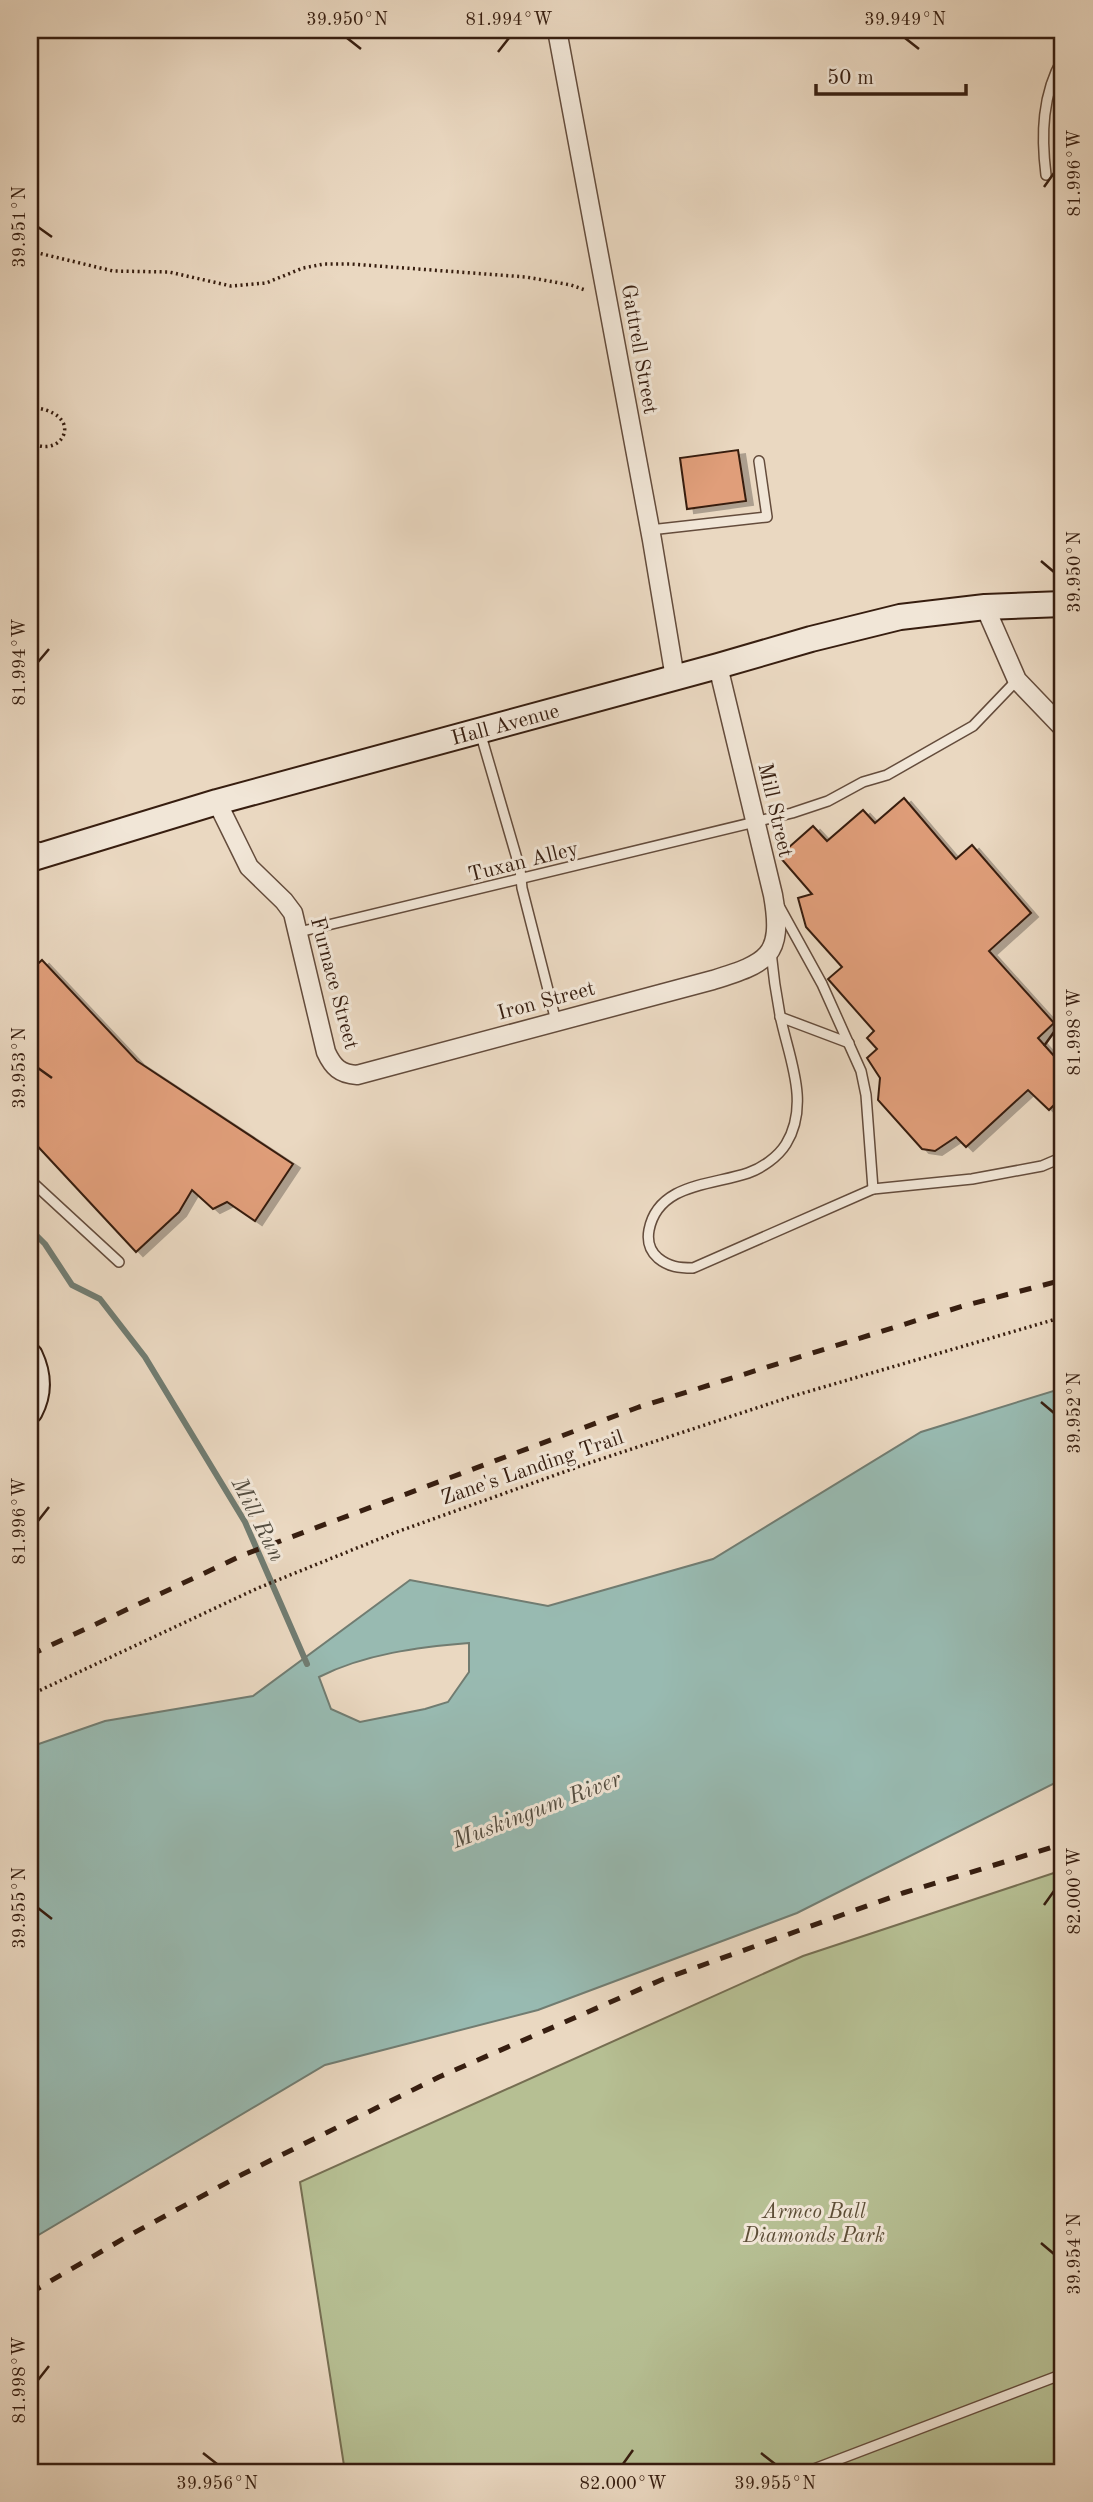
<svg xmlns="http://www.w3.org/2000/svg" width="1093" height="2502" viewBox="0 0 1093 2502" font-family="'Old Standard TT',serif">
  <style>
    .green { fill: #b6bf93; stroke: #766e52; stroke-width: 2 }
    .water { fill: #98bab1; stroke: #717c71; stroke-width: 2; fill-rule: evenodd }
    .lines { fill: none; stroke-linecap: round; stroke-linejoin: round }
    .stream { stroke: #717c71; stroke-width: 6 }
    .building { fill: #e09e7a; stroke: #371e10; stroke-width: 2; filter: url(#shadow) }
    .service-casing { stroke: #644c3c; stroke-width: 12 }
    .minor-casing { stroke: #644c3c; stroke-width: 21 }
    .secondary-casing { stroke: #371e10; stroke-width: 28 }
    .path { stroke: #371e10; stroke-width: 3.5; stroke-dasharray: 2 3.5; stroke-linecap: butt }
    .service { stroke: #f1e6d7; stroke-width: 9 }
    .minor { stroke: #f1e6d7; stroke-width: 18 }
    .secondary { stroke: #f1e6d7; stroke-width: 24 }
    .rail { stroke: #371e10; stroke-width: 5; stroke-dasharray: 12 12; stroke-linecap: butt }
    .ticks { fill: none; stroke: #371e10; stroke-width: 2.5 }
    .labels { text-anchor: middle; stroke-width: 6; stroke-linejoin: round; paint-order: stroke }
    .street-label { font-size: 21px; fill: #371e10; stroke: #f1e6d7 }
    .park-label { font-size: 21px; font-style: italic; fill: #5d4e37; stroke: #f1e6d7 }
    .water-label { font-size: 23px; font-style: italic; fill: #544d40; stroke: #f1e6d7 }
    .neatline { fill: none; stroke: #371e10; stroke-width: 2.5 }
    .ticks-label { font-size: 18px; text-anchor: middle; fill: #371e10 }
  </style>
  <defs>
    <filter id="shadow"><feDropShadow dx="7" dy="4" stdDeviation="0" flood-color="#0004"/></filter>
  </defs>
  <rect width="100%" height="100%" fill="#ead8c1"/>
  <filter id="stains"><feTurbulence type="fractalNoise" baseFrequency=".00286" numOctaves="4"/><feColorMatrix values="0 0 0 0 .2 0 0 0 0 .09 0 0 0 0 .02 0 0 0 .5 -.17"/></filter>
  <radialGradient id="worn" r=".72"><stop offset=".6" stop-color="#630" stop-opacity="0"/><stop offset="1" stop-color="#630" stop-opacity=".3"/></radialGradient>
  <polygon class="green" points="1063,1870 1063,2472 345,2472 300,2182 803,1956"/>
  <path class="water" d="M1063 1388V1779L797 1913 538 2010 325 2065 30 2240V1747L105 1721 253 1696 410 1580 548 1606 713 1559 921 1432ZM469 1643V1672L448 1702 425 1709 360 1722 331 1709 319 1677C364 1654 419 1647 469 1643Z"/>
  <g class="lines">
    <polyline class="stream" points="30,1229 45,1244 72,1285 100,1299 145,1357 245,1522 307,1664"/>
  </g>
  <g class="building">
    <polygon points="738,450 746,501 687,509 680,458"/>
    <polygon points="904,798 956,859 972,845 1031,913 989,951 1054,1023 1038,1038 1063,1066 1063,1096 1049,1110 1028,1090 966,1147 956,1137 935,1151 922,1149 878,1100 880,1078 867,1058 877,1049 867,1038 874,1031 828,979 842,967 806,927 798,898 812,894 779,856 813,826 827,841 863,810 875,823"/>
    <polygon points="42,960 137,1061 293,1164 255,1221 227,1202 213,1209 192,1190 179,1212 136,1252 30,1138 30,971"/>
  </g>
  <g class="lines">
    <defs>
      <g id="service">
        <path d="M1046 175C1041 135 1042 94 1063 58"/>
        <polyline points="650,530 767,517 759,461"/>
        <polyline points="480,732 520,869 522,888 556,1021"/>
        <polyline points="30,842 44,851"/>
        <polyline points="779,906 822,984 861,1071 866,1095 873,1189"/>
        <polyline points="299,932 792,813 828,801 863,782 887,775 973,726 1017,680"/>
        <path d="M771 952C773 973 776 994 780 1015 788 1056 811 1103 786 1144 778 1157 762 1168 748 1173 713 1185 658 1183 649 1230 647 1241 650 1251 658 1258 669 1267 679 1268 693 1268L873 1189 972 1179 1042 1166 1063 1157"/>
        <polyline points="780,1017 849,1043"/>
        <polyline points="30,1180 119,1262"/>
        <polyline points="806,2472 1063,2374"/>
      </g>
      <g id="minor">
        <polyline points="557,30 652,540 675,678"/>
        <polyline points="985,607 1017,680 1063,728"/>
        <path d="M217 802 249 867 284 901 293 913 326 1052C333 1067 340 1074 357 1075L713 980C767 963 784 957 773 895L718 666"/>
      </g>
      <g id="secondary">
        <polyline points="30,859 217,802 718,666 811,639 900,617 985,607 1063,604"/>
        <path d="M30 1356C39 1375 40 1392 30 1411"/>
      </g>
    </defs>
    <use href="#service" class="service-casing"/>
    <use href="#minor" class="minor-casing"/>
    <use href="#secondary" class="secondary-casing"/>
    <g class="path">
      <polyline points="30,251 113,271 169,272 231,286 266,283 303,268 324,264 351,264 526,277 571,285 585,290"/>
      <path d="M30 407C83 412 66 452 40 446"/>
      <polyline points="30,1695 258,1588 394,1533 586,1464 793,1396 1063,1317"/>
    </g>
    <use href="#service" class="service"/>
    <use href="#minor" class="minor"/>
    <use href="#secondary" class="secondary"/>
    <g class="rail">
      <polyline points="30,1655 243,1555 639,1407 963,1306 1063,1280"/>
      <polyline points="30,2293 128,2236 243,2174 439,2077 661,1980 903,1893 1063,1844"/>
    </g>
  </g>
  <path class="ticks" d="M347 38 361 49M905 38 919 49M498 52 509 38M1044 187 1054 173M38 227 52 237M1041 561 1054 572M38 662 49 649M1044 1046 1054 1032M38 1068 52 1078M1041 1402 1054 1413M38 1521 49 1507M1044 1905 1054 1891M38 1908 52 1919M1041 2243 1054 2254M38 2380 49 2366M203 2453 217 2464M761 2453 775 2464M623 2464 633 2450"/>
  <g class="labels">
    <g class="street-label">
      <text transform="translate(640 349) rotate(80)" y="7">Gattrell Street</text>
      <text transform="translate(505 724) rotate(-15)" y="7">Hall Avenue</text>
      <text transform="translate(776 810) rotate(77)" y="7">Mill Street</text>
      <text transform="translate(523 861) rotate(-14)" y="7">Tuxan Alley</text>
      <text transform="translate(335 983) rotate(75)" y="7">Furnace Street</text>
      <text transform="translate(546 1000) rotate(-15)" y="7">Iron Street</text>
      <text transform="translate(532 1467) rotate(-19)" y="7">Zane's Landing Trail</text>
    </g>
    <g class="park-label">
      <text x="814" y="2218">Armco Ball<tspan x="814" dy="24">Diamonds Park</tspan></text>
    </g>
    <g class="water-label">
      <text transform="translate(259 1519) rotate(63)" y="8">Mill Run</text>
      <text transform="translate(536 1809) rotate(-21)" y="8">Muskingum River</text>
    </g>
  </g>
  <rect width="1093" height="2502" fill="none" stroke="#ead8c1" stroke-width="77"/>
  <path d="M816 84v10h150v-10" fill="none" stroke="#371e10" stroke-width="3.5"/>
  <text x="827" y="84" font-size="21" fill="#371e10" stroke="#f1e6d7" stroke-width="5" paint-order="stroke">50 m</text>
  <rect x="38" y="38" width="1016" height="2426" class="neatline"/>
  <g class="ticks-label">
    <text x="347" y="25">39.950°N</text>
    <text x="509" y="25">81.994°W</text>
    <text x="905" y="25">39.949°N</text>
    <text transform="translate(1074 173) rotate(-90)" y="6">81.996°W</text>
    <text transform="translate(19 227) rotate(-90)" y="6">39.951°N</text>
    <text transform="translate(1074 572) rotate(-90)" y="6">39.950°N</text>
    <text transform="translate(19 662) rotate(-90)" y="6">81.994°W</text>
    <text transform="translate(1074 1032) rotate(-90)" y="6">81.998°W</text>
    <text transform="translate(19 1068) rotate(-90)" y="6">39.953°N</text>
    <text transform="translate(1074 1413) rotate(-90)" y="6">39.952°N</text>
    <text transform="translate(19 1521) rotate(-90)" y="6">81.996°W</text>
    <text transform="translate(1074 1891) rotate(-90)" y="6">82.000°W</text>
    <text transform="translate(19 1908) rotate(-90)" y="6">39.955°N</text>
    <text transform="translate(1074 2254) rotate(-90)" y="6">39.954°N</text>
    <text transform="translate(19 2380) rotate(-90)" y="6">81.998°W</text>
    <text x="217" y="2489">39.956°N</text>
    <text x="623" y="2489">82.000°W</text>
    <text x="775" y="2489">39.955°N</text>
  </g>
  <rect width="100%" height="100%" filter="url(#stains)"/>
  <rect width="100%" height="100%" fill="url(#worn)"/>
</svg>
